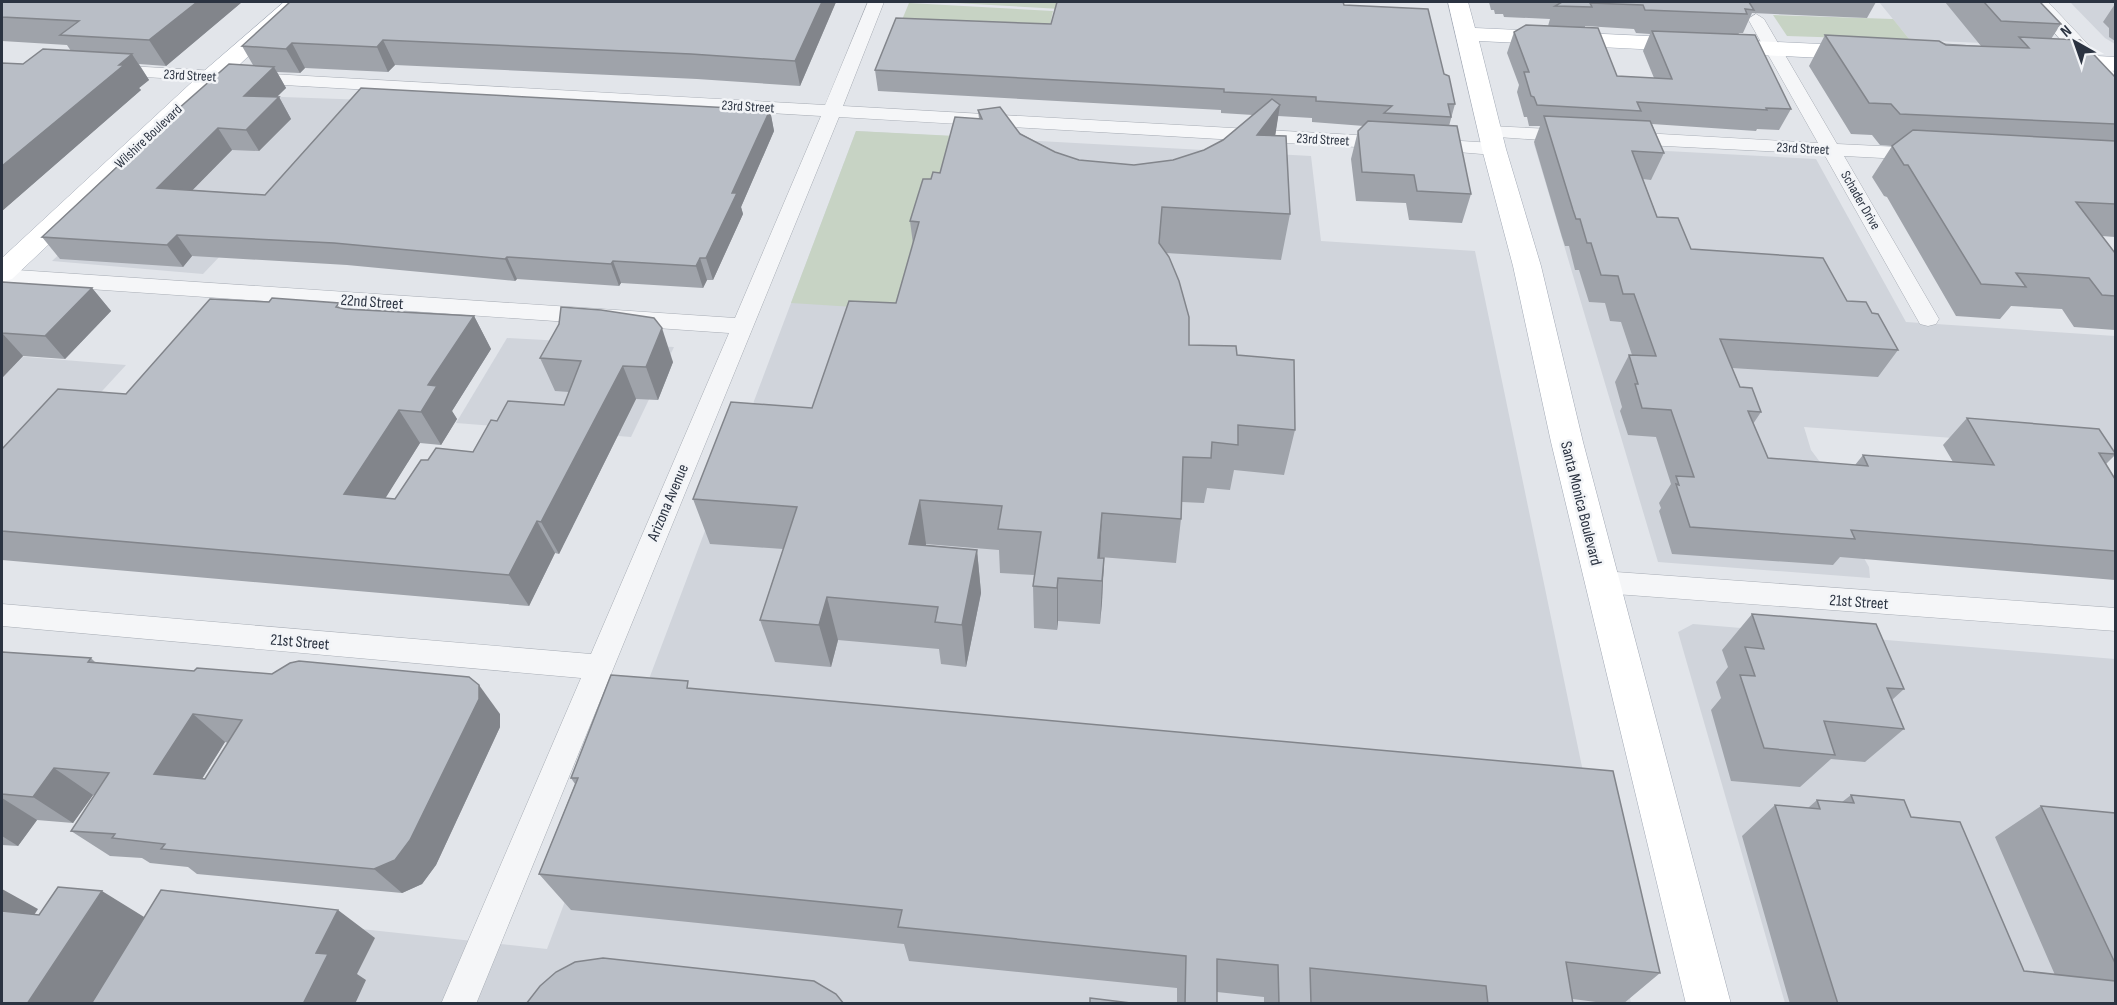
<svg xmlns="http://www.w3.org/2000/svg" width="2117" height="1005" viewBox="0 0 2117 1005" font-family="'Sofia Sans Condensed',sans-serif">
  <style>
    .built { fill: #d0d4db }
    .green { fill: #c7d3c4 }
    .lines { fill: none; stroke-linecap: round; stroke-linejoin: round }
    .minor-casing { stroke: #a7acb4; stroke-width: 1 }
    .tertiary-casing { stroke: #a7acb4; stroke-width: 1 }
    .primary-casing { stroke: #a2a9b5; stroke-width: 1 }
    .minor { fill: #f5f6f8; fill-rule: evenodd }
    .tertiary { fill: #f5f6f8; fill-rule: evenodd }
    .primary { fill: #fff; fill-rule: evenodd }
    .wall { fill: #9fa3aa; fill-rule: evenodd }
    .shaded-wall { fill: #82858b }
    .building { fill: #b9bec6; stroke: #82858b; stroke-width: 1.5; fill-rule: evenodd }
    .labels { text-anchor: middle; stroke-width: 5; stroke-linejoin: round; paint-order: stroke }
    .far-street-label { font-size: 14px; fill: #2b3341; stroke: #f2f4f7 }
    .street-label { font-size: 16px; fill: #2b3341; stroke: #f2f4f7 }
  </style>
  <rect width="100%" height="100%" fill="#e2e5ea"/>
  <g class="built">
    <polygon points="1879,2 2003,2 2035,45 1910,40"/>
    <polygon points="2070,2 2115,2 2115,44 2105,38"/>
    <polygon points="228,95 368,100 203,274 52,261"/>
    <polygon points="856,131 1311,156 1321,241 1475,251 1631,1003 117,1004 175,909 547,949"/>
    <polygon points="1534,144 1816,159 1906,322 2115,336 2115,450 1804,427 1811,450 1820,462 1834,505 1869,567 1870,578 1658,562"/>
    <polygon points="507,338 674,347 631,437 456,423"/>
    <polygon points="2,355 126,365 2,500"/>
    <polygon points="1693,624 2115,659 2115,1003 1785,1003 1678,632"/>
  </g>
  <g class="green">
    <polygon points="937,2 1117,2 1097,11"/>
    <polygon points="909,3 1053,11 1048,35 899,27"/>
    <polygon points="1773,15 1893,19 1910,40 1787,36"/>
    <polygon points="856,131 956,136 901,310 791,303"/>
  </g>
  <g class="lines">
    <defs>
      <g id="minor">
        <polygon points="868,2 884,2 843,106 1391,137 1398,139 1400,143 1398,147 1391,149 839,117 476,1004 441,1004 581,678 2,626 2,604 591,654 729,333 2,283 2,269 735,318 821,116 110,75 104,74 101,70 104,66 110,65 825,105"/>
        <polygon points="1756,14 1764,19 1837,144 1921,148 1928,150 1931,154 1928,158 1921,160 1844,156 1939,319 1936,324 1928,326 1920,324 1824,154 1625,144 1618,142 1616,138 1618,134 1625,132 1818,143 1748,19"/>
        <polygon points="1490,126 1570,130 1577,132 1579,136 1577,140 1570,142 1483,136 1481,132 1483,128"/>
        <polygon points="1428,139 1494,143 1501,145 1503,149 1501,153 1494,155 1421,149 1419,145 1421,141"/>
        <polygon points="1602,571 2116,608 2116,631 1602,593 1592,590 1589,582 1592,574"/>
      </g>
      <polygon id="tertiary" points="2027,2 2048,2 2116,74 2116,95 2108,93"/>
      <g id="primary">
        <polygon points="284,2 306,2 12,279 2,282 2,258 204,71"/>
        <polygon points="1448,2 1468,2 1475,28 1863,46 1871,48 1874,53 1871,58 1863,60 1479,41 1506,149 1541,266 1583,442 1731,1004 1686,1004 1551,442 1513,266 1482,149"/>
        <polygon points="2058,54 2116,57 2116,71 2050,66 2047,61 2050,56"/>
      </g>
    </defs>
    <use href="#minor" class="minor-casing"/>
    <use href="#tertiary" class="tertiary-casing"/>
    <use href="#primary" class="primary-casing"/>
    <use href="#minor" class="minor"/>
    <use href="#tertiary" class="tertiary"/>
    <use href="#primary" class="primary"/>
  </g>
  <g class="wall">
    <polygon points="2,2 242,2 166,66 139,64 149,80 139,88 141,90 2,211 2,63 23,64 71,51 67,45 2,41"/>
    <polygon points="290,2 836,2 800,86 697,79 395,65 388,72 305,68 300,73 277,72 286,88 276,97 279,97 291,119 259,151 232,150 192,190 265,195 770,110 774,131 741,207 743,214 713,280 707,280 703,288 621,283 619,286 517,279 515,281 347,265 192,256 183,267 60,259 42,237 170,116 253,65 242,46"/>
    <path d="M1489 2H1876L1867 18 1752 13 1743 33H1739L1738 35 1791 109 1779 130 1757 129 1756 131 1652 124 1664 153 1651 180 1643 179 1657 217 1691 249 1847 301 1872 313 1898 350 1878 377 1732 368 1740 387 1761 412 1753 424 1768 458 1855 465 1863 455 1953 462 1943 445 1967 418 2115 453V455L2106 464 2115 479V580L1840 557 1833 565 1672 554 1659 511 1661 508 1659 503 1671 484 1656 437 1628 435 1620 411 1622 407 1615 382 1629 355H1632L1621 322 1610 321 1605 303 1589 302 1579 270H1575L1569 246H1565L1562 237 1534 142 1540 126H1529L1527 117H1524L1517 92 1519 85 1507 53 1514 32 1548 26 1550 19 1504 17 1503 14H1495L1494 10H1491ZM1585 26 1634 29 1636 33 1650 34 1643 51 1654 78 1617 76 1585 28Z"/>
    <polygon points="1945,2 2040,2 2061,24 2051,39 2115,77 2115,237 2102,236 2115,253 2115,330 2074,327 2062,309 2011,306 2000,319 1956,316 1887,197 1884,196 1872,177 1892,146 1880,145 1872,135 1851,134 1809,66 1825,35 1981,46"/>
    <polygon points="2115,4 2115,41 2109,37 2109,28 2103,22"/>
    <polygon points="1344,5 1444,74 1455,104 1449,126 1471,194 1462,223 1409,220 1406,203 1356,201 1351,159 1358,131 1364,126 1312,122 1312,118 1278,116 1275,135 1290,214 1281,260 1166,253 1189,345 1237,355 1295,430 1284,475 1234,470 1230,490 1207,488 1204,503 1182,502 1181,519 1176,563 1100,557 1100,558 1104,558 1102,602 1100,624 1058,621 1057,630 1034,628 1033,586 1034,575 1000,573 999,550 926,544 926,545 977,550 981,593 966,667 941,664 939,649 838,640 831,667 775,662 760,620 783,549 710,544 693,499 812,408 896,303 913,244 910,221 931,179 940,173 979,119 978,110 1055,152 1079,160 1134,165 1173,160 1204,150 1223,140 1253,115 1221,113 1221,110 878,91 875,70 1051,24"/>
    <polygon points="2,282 92,288 111,311 65,359 23,356 2,378"/>
    <polygon points="342,308 474,316 491,349 452,411 457,419 441,445 420,443 385,498 395,499 428,460 473,452 497,421 564,405 569,392 555,391 540,358 673,362 658,400 636,399 559,554 555,553 529,606 2,560 2,449 126,394"/>
    <polygon points="1752,614 1904,689 1892,700 1904,729 1865,762 1831,759 1800,787 1731,781 1711,710 1721,698 1716,682 1728,667 1722,650"/>
    <path d="M2 652 91 658 96 663 500 714V727L436 865 422 884 402 893 197 874 188 867 150 863 142 858 110 856 71 831 95 795H93L73 823 37 820 18 846 2 845ZM225 742 228 743 205 779H202Z"/>
    <polygon points="692,688 1660,973 1623,1004 1611,1004 1573,999 1573,1004 1324,1004 1311,1002 1311,1004 1264,1004 1264,997 1217,992 1217,1004 1177,1004 1177,988 909,961 904,944 571,910 539,874 575,784 571,778"/>
    <polygon points="1851,795 1911,817 2024,971 2055,975 1995,837 2041,806 2115,813 2115,1004 1790,1004 1742,836 1775,805 1808,808 1817,800 1842,802"/>
  </g>
  <g class="shaded-wall">
    <polygon points="197,2 242,2 166,66 149,40"/>
    <polygon points="822,2 836,2 800,86 795,61"/>
    <polygon points="383,40 395,65 388,72 377,47"/>
    <polygon points="292,43 305,68 300,73 286,49"/>
    <polygon points="132,54 149,80 139,88 141,90 2,211 2,166 119,65"/>
    <polygon points="274,67 286,88 257,117 244,96"/>
    <polygon points="279,97 291,119 259,151 246,130"/>
    <polygon points="1280,105 1273,150 1257,135"/>
    <polygon points="770,110 774,131 741,207 743,214 713,280 706,258 732,193"/>
    <polygon points="218,128 232,150 173,210 157,188"/>
    <polygon points="177,235 192,256 183,267 167,245"/>
    <polygon points="507,257 517,279 515,281 505,259"/>
    <polygon points="700,258 707,280 703,288 696,266"/>
    <polygon points="613,261 621,283 619,286 611,264"/>
    <polygon points="92,288 111,311 65,359 45,336"/>
    <polygon points="474,316 491,349 452,411 457,419 441,445 421,412 428,385"/>
    <polygon points="662,328 673,362 658,400 646,367"/>
    <polygon points="2,333 23,356 2,378"/>
    <polygon points="623,366 636,399 559,554 541,522"/>
    <polygon points="399,410 420,443 368,526 344,494"/>
    <polygon points="920,500 926,544 916,587 909,544"/>
    <polygon points="1102,513 1100,557 1098,581 1098,558"/>
    <polygon points="537,521 555,553 529,606 509,575"/>
    <polygon points="977,550 981,593 966,667 962,625"/>
    <polygon points="1104,558 1102,602 1100,624 1102,581"/>
    <polygon points="1058,578 1058,621 1057,630 1057,588"/>
    <polygon points="827,597 838,640 831,667 819,625"/>
    <polygon points="479,685 500,714 500,727 436,865 422,884 402,893 374,869"/>
    <polygon points="193,714 225,742 188,801 154,774"/>
    <polygon points="54,768 93,795 73,823 33,797"/>
    <polygon points="2,798 37,820 18,846 2,836"/>
    <polygon points="2,889 38,909 21,935 2,925"/>
    <polygon points="102,891 149,920 97,1004 27,1004"/>
    <polygon points="338,910 375,938 357,974 366,980 355,1004 303,1004 316,953"/>
  </g>
  <g class="building">
    <polygon points="2,2 197,2 149,40 60,35 79,21 2,17"/>
    <polygon points="290,2 822,2 795,61 691,54 383,40 377,47 292,43 286,49 242,46"/>
    <polygon points="1057,2 1343,2 1344,5 1428,9 1444,74 1449,76 1455,104 1448,104 1451,117 1384,113 1392,106 1316,101 1316,97 1224,92 1224,89 875,70 896,18 1051,24"/>
    <polygon points="1562,2 1749,2 1754,10 1745,9 1747,14 1645,10 1643,5 1590,3 1592,7 1555,6"/>
    <polygon points="1984,2 2040,2 2061,24 2001,21"/>
    <polygon points="1526,25 1598,28 1617,76 1672,79 1652,31 1755,35 1791,109 1766,108 1767,110 1637,102 1641,111 1537,105 1534,97 1531,96 1524,72 1529,72 1514,32"/>
    <polygon points="1825,35 1939,41 1946,45 2029,48 2019,37 2080,40 2115,77 2115,124 1900,114 1891,104 1869,103"/>
    <polygon points="43,49 132,54 119,65 124,65 2,166 2,63 23,64"/>
    <polygon points="229,64 274,67 244,96 279,97 246,130 218,128 157,188 265,195 361,88 770,110 732,193 737,193 706,258 700,258 696,266 613,261 611,264 507,257 505,259 334,243 177,235 167,245 42,237 163,124 163,119 170,116"/>
    <polygon points="1272,99 1280,105 1257,135 1286,136 1290,214 1162,207 1159,243 1169,257 1179,281 1189,317 1189,345 1236,346 1237,355 1294,360 1295,430 1238,425 1238,445 1212,442 1211,458 1183,457 1181,519 1102,513 1098,558 1104,558 1102,581 1058,578 1057,588 1033,586 1041,532 998,529 1002,506 920,500 909,544 977,550 962,625 935,622 938,607 827,597 819,625 760,620 797,507 693,499 731,402 812,408 849,301 896,303 919,222 910,221 923,179 931,179 933,172 940,173 955,117 982,119 978,110 1000,107 1020,134 1055,152 1079,160 1134,165 1173,160 1204,150 1223,140"/>
    <polygon points="1544,116 1650,121 1664,153 1632,151 1657,217 1678,218 1691,249 1823,258 1847,301 1866,302 1872,313 1878,314 1898,350 1720,339 1740,387 1752,388 1761,412 1748,411 1768,458 1868,466 1863,455 1994,465 1967,418 2099,429 2115,453 2115,454 2099,453 2115,479 2115,551 1851,530 1855,539 1690,527 1676,484 1679,485 1676,476 1694,477 1671,410 1642,408 1635,384 1638,384 1629,355 1656,356 1634,294 1623,294 1618,276 1601,275 1591,243 1587,243 1580,219 1576,219 1573,210"/>
    <polygon points="1368,121 1457,126 1471,194 1417,191 1414,175 1362,172 1358,131"/>
    <polygon points="1913,130 2115,141 2115,204 2076,202 2115,253 2115,296 2102,295 2089,278 2016,273 2026,287 1981,284 1908,165 1904,165 1892,146"/>
    <polygon points="2,282 92,288 45,336 2,333"/>
    <polygon points="272,298 339,303 336,307 345,309 474,316 428,385 437,386 421,412 399,410 344,494 395,499 421,460 428,460 436,448 473,452 491,420 497,421 508,401 564,405 581,361 540,358 559,324 561,307 601,310 654,318 662,328 646,367 623,366 541,522 537,521 509,575 2,531 2,449 58,389 126,394 210,299 269,302"/>
    <polygon points="1752,614 1876,624 1904,689 1887,688 1904,729 1824,721 1835,755 1764,748 1740,675 1755,676 1745,647 1764,649"/>
    <path d="M2 652 91 658 88 662 194 671 197 668 272 674 290 663 299 661 469 677 479 685V699L410 840 395 860 374 869 161 849 165 844 112 838 115 834 71 831 109 773 54 768 33 797 2 794ZM193 714 242 720 205 779 154 774Z"/>
    <polygon points="611,675 688,681 687,688 1613,771 1660,973 1566,962 1573,1004 1488,1004 1486,986 1310,968 1311,1004 1279,1004 1278,965 1217,959 1217,1004 1185,1004 1186,956 898,927 902,910 539,874 578,778 571,778"/>
    <polygon points="1851,795 1904,800 1911,817 1960,822 2024,971 2115,981 2115,1004 1838,1004 1775,805 1820,809 1817,800 1854,803"/>
    <polygon points="2041,806 2115,813 2115,963"/>
    <polygon points="58,887 102,891 27,1004 2,1004 2,911 39,915"/>
    <polygon points="161,890 338,910 316,953 328,954 303,1004 91,1004"/>
    <polygon points="603,958 814,981 836,994 844,1004 526,1004 540,986 556,972 575,962"/>
    <polygon points="1090,998 1139,1004 1090,1004"/>
  </g>
  <g class="labels">
    <g class="far-street-label">
      <text transform="translate(190 75) rotate(3)" y="5">23rd Street</text>
      <text transform="translate(748 106) rotate(3)" y="5">23rd Street</text>
      <text transform="translate(148 136) rotate(-43)" y="5">Wilshire Boulevard</text>
      <text transform="translate(1323 139) rotate(3)" y="5">23rd Street</text>
      <text transform="translate(1803 148) rotate(3)" y="5">23rd Street</text>
      <text transform="translate(1861 200) rotate(60)" y="5">Schader Drive</text>
    </g>
    <g class="street-label">
      <text transform="translate(372 301) rotate(4)" y="6">22nd Street</text>
      <text transform="translate(667 502) rotate(-67)" y="6">Arizona Avenue</text>
      <text transform="translate(1582 503) rotate(76)" y="6">Santa Monica Boulevard</text>
      <text transform="translate(1859 601) rotate(4)" y="6">21st Street</text>
      <text transform="translate(300 641) rotate(5)" y="6">21st Street</text>
    </g>
  </g>
  <rect width="2117" height="1005" fill="none" stroke="#2b3341" stroke-width="6"/>
  <g transform="translate(2075 42) rotate(320)" stroke="#f2f4f7" stroke-width="4.5" paint-order="stroke">
  <path d="M0-4.5L10 22L0 15L-10 22Z" fill="#2b3341"/>
  <text y="-9" font-size="16" font-weight="bold" text-anchor="middle" fill="#2b3341">N</text>
  </g>
</svg>
